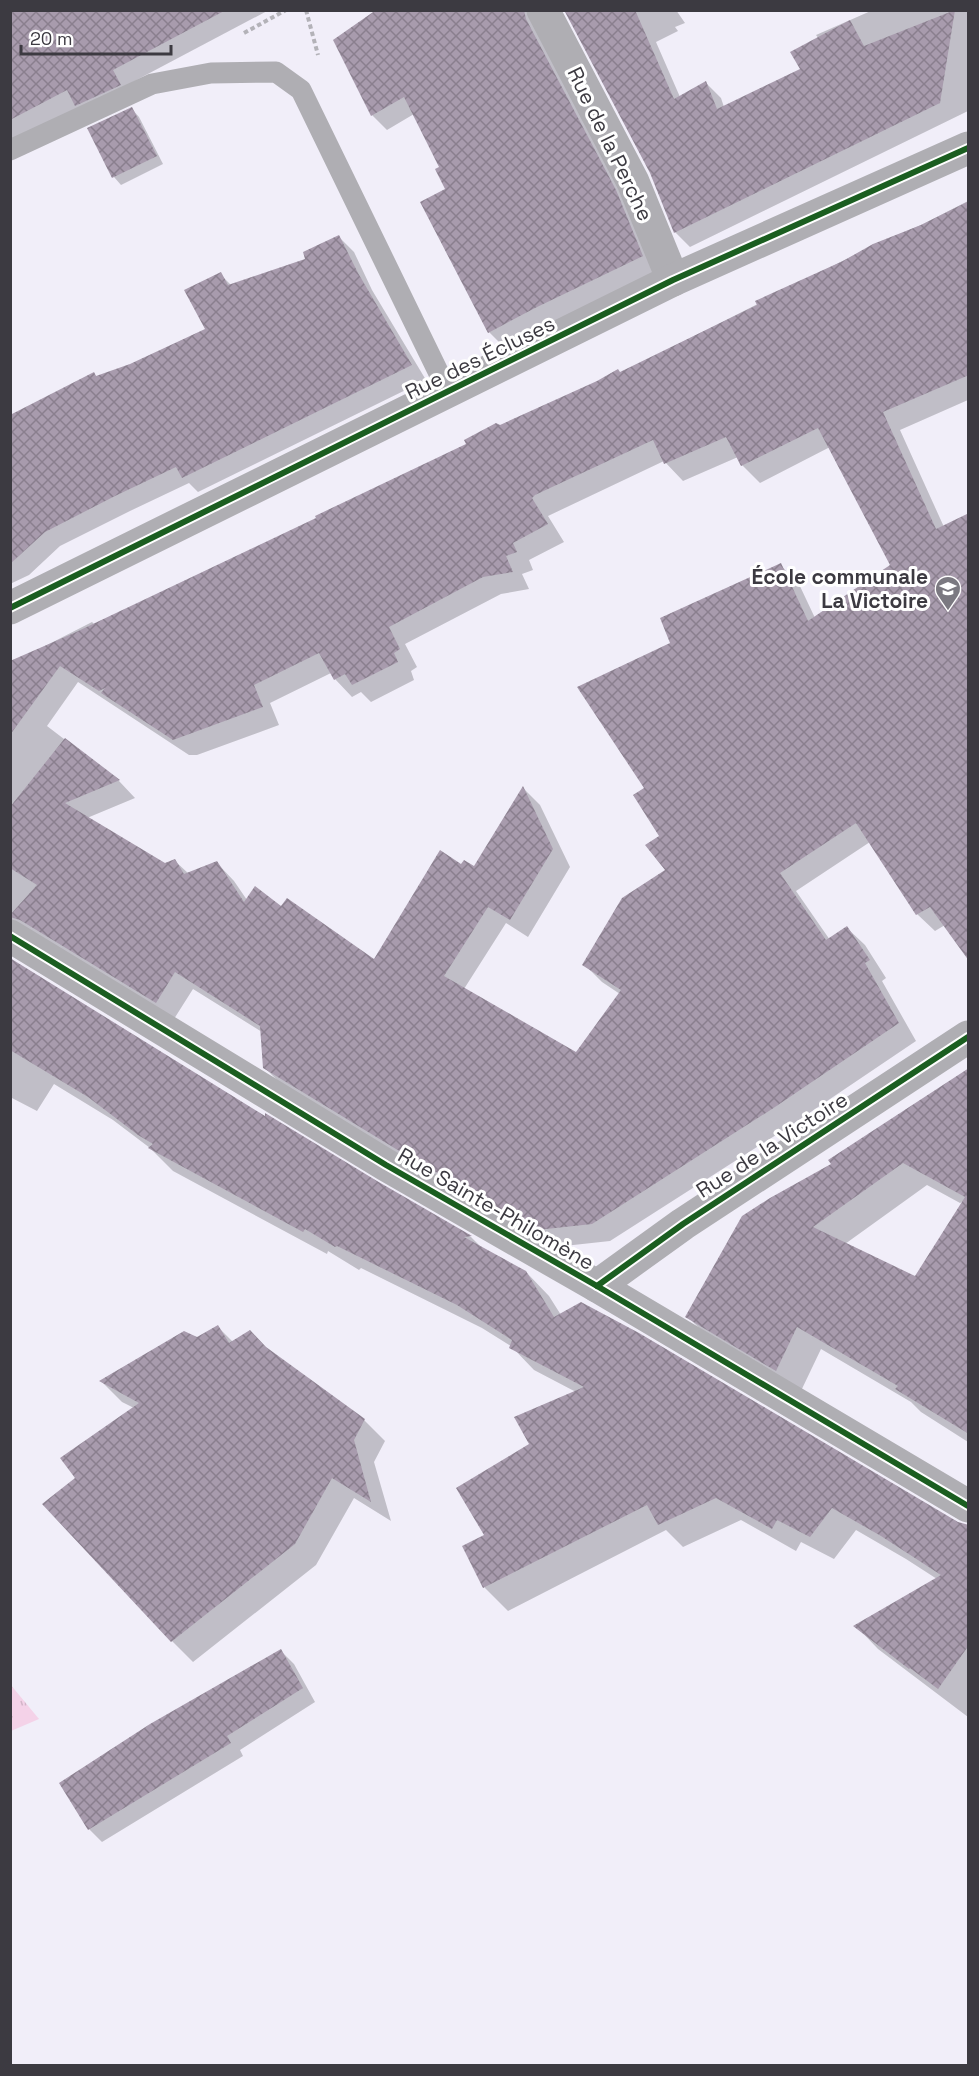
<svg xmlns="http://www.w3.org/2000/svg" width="979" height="2076" viewBox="0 0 979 2076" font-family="'Space Grotesk',sans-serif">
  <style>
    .grass { fill: url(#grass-tufts) }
    .shadow { fill: #0003; fill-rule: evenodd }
    .building { fill: url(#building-cross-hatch); fill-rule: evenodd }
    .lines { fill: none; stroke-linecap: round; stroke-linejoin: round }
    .path { stroke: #b3b2b8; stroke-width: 4; stroke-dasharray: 4.5 3; stroke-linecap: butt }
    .lane { stroke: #afaeb3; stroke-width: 21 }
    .street { stroke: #afaeb3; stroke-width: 33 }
    .cycleway-casing { stroke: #fff; stroke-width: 10 }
    .cycleway { stroke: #1b5e20; stroke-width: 6 }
    .labels { text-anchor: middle; stroke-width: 6; stroke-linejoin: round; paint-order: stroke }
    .street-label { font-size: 21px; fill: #3c3a41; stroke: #fff }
    .poi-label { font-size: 21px; font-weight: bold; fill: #3c3a41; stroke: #fff; text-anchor: end }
  </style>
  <defs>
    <pattern id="grass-tufts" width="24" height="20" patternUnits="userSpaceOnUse" patternTransform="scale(1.5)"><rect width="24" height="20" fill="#f4d2e8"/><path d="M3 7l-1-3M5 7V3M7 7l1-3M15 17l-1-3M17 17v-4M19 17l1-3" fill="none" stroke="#d2b5c8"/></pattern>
    <pattern id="building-cross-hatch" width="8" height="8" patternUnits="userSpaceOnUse" patternTransform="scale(1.5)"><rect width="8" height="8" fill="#a89bad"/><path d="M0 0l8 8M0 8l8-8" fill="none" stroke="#8a7f8e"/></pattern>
  </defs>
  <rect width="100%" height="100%" fill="#f1eef9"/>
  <polygon class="grass" points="10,1684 39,1719 11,1731 10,1731"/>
  <g class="shadow">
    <polygon points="10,10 269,10 127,85 10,143"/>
    <polygon points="379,10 547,10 657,271 504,347 489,332 441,168 414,114 387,130 372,115"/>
    <polygon points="566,10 676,10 685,23 675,27 678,31 656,42 680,97 706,83 721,98 724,107 802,70 819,39 816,35 873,10 968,10 968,111 690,247 675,232 651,173"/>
    <polygon points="132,109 139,117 163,164 121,185 114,177 89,129"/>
    <path d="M968 201V400L900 430 944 527 945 925 935 931 917 914 870 842 796 891 830 940 847 928 865 945 886 978 882 981 916 1041 790 1126 610 1241 555 1247 282 1085 264 1067 262 1032 193 989 174 1019 10 946V664L92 622 95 625 317 519 468 444 500 426 621 373 874 245 923 224ZM830 447 892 566 815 618 798 582 780 565 672 644 646 788 661 836 667 870 584 964 602 982 620 994 576 1054 464 989 506 923 528 937 570 867 540 805 523 788 474 869 462 866 375 961 282 909 247 900 234 881 217 863 189 874 175 861 165 865 87 818 135 798 119 781 47 726 78 682 189 755H197L279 725 270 703 331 673 335 679 352 697 361 692 371 702 414 680 411 671 417 667 405 644 501 594 529 589 522 574 533 570 529 560 564 542 548 516 664 461 683 481 738 457 742 465 760 483Z"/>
    <polygon points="339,237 354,252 372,290 426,380 198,492 189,483 130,511 60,546 29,575 10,584 10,434 94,374 97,377 130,366 207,330 220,274 232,286 308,259"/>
    <polygon points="10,964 267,1119 471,1237 483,1249 526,1272 549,1296 561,1315 958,1524 968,1526 968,1717 878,1649 856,1626 937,1579 906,1559 856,1530 834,1559 801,1542 796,1551 741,1520 683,1547 666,1530 508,1611 485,1588 464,1547 486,1535 531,1444 576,1392 534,1370 511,1346 482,1328 361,1268 359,1270 328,1251 327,1254 173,1171 150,1148 113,1120 54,1084 37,1111 10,1097"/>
    <polygon points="968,1069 968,1198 960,1203 927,1185 845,1244 916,1278 968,1209 968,1442 921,1412 911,1402 821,1349 800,1393 710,1339 687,1316 833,1165"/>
    <polygon points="218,1327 233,1342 267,1349 364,1420 385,1441 374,1462 391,1521 354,1498 316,1565 193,1662 172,1641 77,1478 134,1408 122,1402 101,1381 197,1339"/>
    <polygon points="281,1651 294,1664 315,1702 240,1750 243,1756 102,1842 89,1829"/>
  </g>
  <g class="building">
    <polygon points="10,10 226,10 113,70 121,85 75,106 67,90 10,120"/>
    <polygon points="376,10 524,10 526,19 616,190 643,256 535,308 488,333 420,202 445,189 435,169 439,167 404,97 371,116 333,40"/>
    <polygon points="564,10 635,10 674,99 706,81 717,109 800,69 790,52 850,20 864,46 955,10 940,103 674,233 650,173"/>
    <polygon points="132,107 157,156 112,178 87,128"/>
    <polygon points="969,201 969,375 883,412 936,529 969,513 969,961 930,907 916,915 856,823 780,873 826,940 847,926 870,960 865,963 899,1023 772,1109 592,1224 537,1230 396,1149 263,1068 260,1026 175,972 156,1003 20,920 10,917 10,915 37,885 10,868 10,807 65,738 120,780 65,803 165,863 175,859 184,874 217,861 244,902 255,886 281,906 287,898 374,959 440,850 461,864 464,860 474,866 523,786 553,849 510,920 488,907 444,976 576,1052 621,990 582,965 622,898 665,870 645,845 659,836 633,795 644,788 577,687 670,643 660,618 781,563 808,621 890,565 818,428 741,466 726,437 664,464 653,440 535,495 532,498 548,524 513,543 517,552 506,556 513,572 483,577 389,627 400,649 394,653 398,662 352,685 345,674 334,680 319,653 254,685 263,707 173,740 101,693 105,688 99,691 60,666 10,735 10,661 74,633 316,518 315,516 466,444 464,440 496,423 500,425 597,381 618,369 620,372 757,305 755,301 843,261 873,244 921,225"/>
    <polygon points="339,235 358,273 412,365 182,478 176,467 115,496 45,532 10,564 10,415 94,372 96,376 130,364 205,329 184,290 221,272 228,285 305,259 303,252"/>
    <polygon points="10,958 265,1116 265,1113 377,1181 472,1236 464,1237 526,1271 554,1317 581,1302 639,1333 958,1522 969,1525 969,1645 938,1689 910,1668 909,1669 853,1626 941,1575 881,1536 832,1508 810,1537 777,1520 772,1529 716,1498 658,1525 647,1505 483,1588 462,1546 484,1535 456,1488 529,1444 514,1417 584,1387 509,1348 512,1340 457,1305 337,1246 335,1247 305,1229 303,1232 148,1148 153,1144 138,1135 88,1097 10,1050"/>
    <path d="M969 1068V1434L895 1389 898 1386 797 1327 776 1371 685 1317 742 1216 770 1198 831 1164 828 1160ZM903 1163 965 1197 915 1276 813 1227Z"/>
    <polygon points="218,1325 229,1343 250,1330 266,1347 365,1419 354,1440 371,1502 332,1478 295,1544 171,1642 42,1504 75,1478 60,1458 139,1403 99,1381 184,1331 197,1337"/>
    <polygon points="281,1649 303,1688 227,1736 231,1743 88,1830 59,1783 150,1724"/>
  </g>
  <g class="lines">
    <g class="path">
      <polyline points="306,10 318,55"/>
      <polyline points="244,33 286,10"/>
    </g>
    <polyline class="lane" points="10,150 152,84 211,73 276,72 301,90 448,392"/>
    <g class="street">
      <polyline points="543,10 633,182 673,280"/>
      <polyline points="10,608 673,280 968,148"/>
      <polyline points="10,936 386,1165 597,1286 968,1506"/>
      <polyline points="597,1286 683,1224 968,1037"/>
    </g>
    <defs>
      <g id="cycleway">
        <polyline points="10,608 673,280 968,148"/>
        <polyline points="10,936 386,1165 597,1286 968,1506"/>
        <polyline points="597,1286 683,1224 968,1037"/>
      </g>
    </defs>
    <use href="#cycleway" class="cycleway-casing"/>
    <use href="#cycleway" class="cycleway"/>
  </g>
  <defs>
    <symbol id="school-pin" viewBox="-11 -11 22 30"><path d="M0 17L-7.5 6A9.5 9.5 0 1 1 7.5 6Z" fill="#7b7981" stroke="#fff"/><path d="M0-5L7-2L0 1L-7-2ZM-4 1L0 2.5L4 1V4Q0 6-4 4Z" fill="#fff"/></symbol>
  </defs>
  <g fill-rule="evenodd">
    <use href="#school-pin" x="933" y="574" width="30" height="40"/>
  </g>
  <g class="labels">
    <g class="street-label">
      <text transform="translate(610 144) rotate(64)" y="7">Rue de la Perche</text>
      <text transform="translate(480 358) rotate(-26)" y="7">Rue des Écluses</text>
      <text transform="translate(772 1145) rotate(-33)" y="7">Rue de la Victoire</text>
      <text transform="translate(496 1209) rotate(30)" y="7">Rue Sainte-Philomène</text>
    </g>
    <g class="poi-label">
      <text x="928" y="584">École communale<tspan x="928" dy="24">La Victoire</tspan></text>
    </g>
  </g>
  <rect width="979" height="2076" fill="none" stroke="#3c3a41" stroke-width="24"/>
  <path d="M21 45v9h150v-9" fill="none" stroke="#3c3a41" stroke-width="3"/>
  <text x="30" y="45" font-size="18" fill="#3c3a41" stroke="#ffffff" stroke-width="4.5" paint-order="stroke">20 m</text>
</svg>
